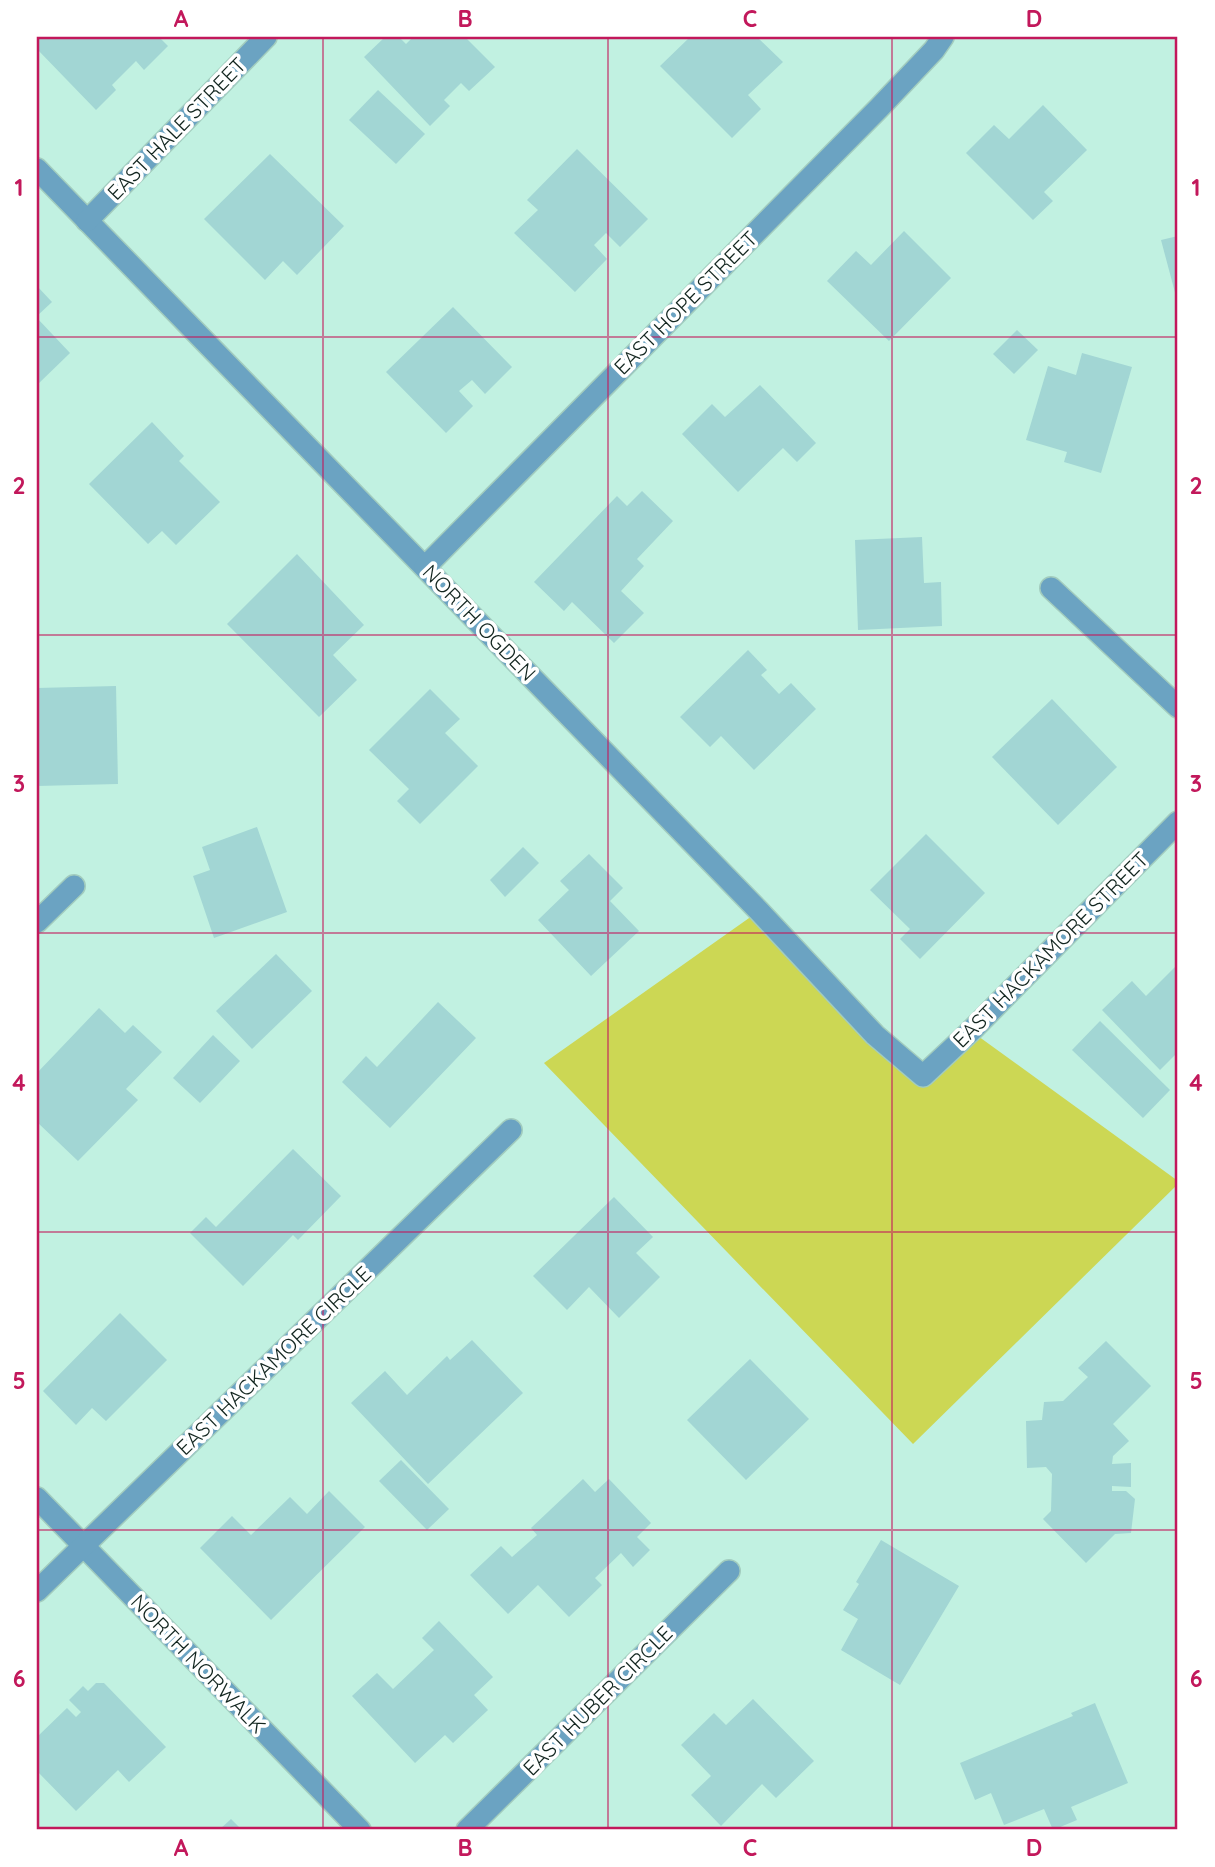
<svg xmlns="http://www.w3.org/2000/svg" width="1215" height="1867" viewBox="0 0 1215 1867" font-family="Quicksand,sans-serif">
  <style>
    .green { fill: #ccd754 }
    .building { fill: #a2d6d4 }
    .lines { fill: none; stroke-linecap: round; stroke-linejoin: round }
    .minor-casing { stroke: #a2ccbe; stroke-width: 24 }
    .minor { stroke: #6ba3c2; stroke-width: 21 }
    .grid { fill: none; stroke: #c2185b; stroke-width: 2; stroke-opacity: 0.55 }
    .labels { text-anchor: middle; stroke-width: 7; stroke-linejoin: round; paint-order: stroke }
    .street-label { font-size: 21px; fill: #12251f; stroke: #fff }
    .neatline { fill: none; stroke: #c2185b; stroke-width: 2.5 }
    .grid-label { font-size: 23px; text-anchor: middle; font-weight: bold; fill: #c2185b }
  </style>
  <rect width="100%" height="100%" fill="#c1f1e1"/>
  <polygon class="green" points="759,911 922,1075 971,1031 1178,1181 1178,1184 913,1444 544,1063"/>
  <g class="building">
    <polygon points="159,37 168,46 144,70 136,61 112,85 116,90 96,110 37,49 38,37"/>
    <polygon points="385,37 399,37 406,44 413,37 465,37 495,67 469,91 461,83 444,100 450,106 430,126 364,57"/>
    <polygon points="690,37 757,37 783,62 748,95 761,109 732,138 660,66"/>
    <polygon points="378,90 425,134 396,164 349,120"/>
    <polygon points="1043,105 1087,150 1044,192 1053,201 1033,220 966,153 994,125 1009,139"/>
    <polygon points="577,149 648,219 620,247 606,233 594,245 607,259 575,292 514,233 538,210 527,200"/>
    <polygon points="270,154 344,226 297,275 283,261 265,280 204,219"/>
    <polygon points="904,231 951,278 889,341 827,281 856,251 871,265"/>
    <polygon points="1178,236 1178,300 1177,300 1161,240"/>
    <polygon points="37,286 52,302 37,316"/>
    <polygon points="453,307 512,367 485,394 472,380 459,391 473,406 446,433 386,372"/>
    <polygon points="37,318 70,353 37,385"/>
    <polygon points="1017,330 1038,350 1014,374 993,354"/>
    <polygon points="1082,353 1132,367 1101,473 1064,462 1067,452 1026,440 1048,366 1076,375"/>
    <polygon points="760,385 816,443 797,462 783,448 738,492 682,434 712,404 725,417"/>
    <polygon points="152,422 184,456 179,461 220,502 176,545 162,531 148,544 89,484"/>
    <polygon points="642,491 673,521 637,559 644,566 621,591 644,613 614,643 572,602 564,611 534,582 617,496 627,506"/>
    <polygon points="922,537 924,583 941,582 942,626 858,630 855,540"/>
    <polygon points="297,554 364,625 333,655 357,680 319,717 227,624"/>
    <polygon points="748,650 767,670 761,675 779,694 791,683 816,709 754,770 721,736 710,747 680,717"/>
    <polygon points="116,686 118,784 37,786 37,688"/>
    <polygon points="430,689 460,719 445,733 478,766 420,824 397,801 409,789 369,750"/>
    <polygon points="1052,699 1117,767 1058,825 992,757"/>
    <polygon points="257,827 287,912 214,938 193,876 210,870 202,847"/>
    <polygon points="926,834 985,893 920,959 900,939 910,929 870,890"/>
    <polygon points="523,847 539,863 505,897 490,880"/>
    <polygon points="589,854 623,888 610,901 639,931 591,976 538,920 569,890 560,881"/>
    <polygon points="276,954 312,991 252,1049 216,1011"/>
    <polygon points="1178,964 1178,1052 1160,1070 1102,1010 1132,981 1146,996"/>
    <polygon points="438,1002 476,1038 390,1128 342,1082 366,1056 377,1067"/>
    <polygon points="99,1008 125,1033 133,1025 162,1052 126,1089 138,1100 78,1161 37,1122 37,1073"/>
    <polygon points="1100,1021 1170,1090 1143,1118 1072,1050"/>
    <polygon points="213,1035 240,1061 200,1103 173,1078"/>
    <polygon points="293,1149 341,1196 298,1240 293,1235 243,1286 190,1233 206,1217 216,1227"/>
    <polygon points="614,1197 653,1237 636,1253 660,1277 619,1318 589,1287 567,1310 533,1276"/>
    <polygon points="120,1313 167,1360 106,1421 92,1408 76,1425 43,1391"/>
    <polygon points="472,1340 523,1393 428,1484 351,1403 385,1371 407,1395 447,1356 450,1360"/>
    <polygon points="1106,1341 1151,1386 1113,1424 1129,1441 1113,1456 1112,1464 1131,1463 1131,1487 1112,1486 1112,1491 1126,1491 1135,1499 1131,1533 1115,1534 1086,1563 1043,1519 1051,1511 1052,1474 1046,1467 1027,1468 1026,1421 1042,1420 1044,1402 1063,1401 1088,1377 1078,1368"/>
    <polygon points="750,1359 809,1419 746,1480 687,1420"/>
    <polygon points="401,1460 449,1509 427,1530 379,1481"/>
    <polygon points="583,1479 595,1492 609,1479 651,1523 637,1537 650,1550 633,1567 621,1553 595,1578 602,1585 569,1617 538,1585 508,1614 470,1575 501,1546 512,1557 537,1535 531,1528"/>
    <polygon points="329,1491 365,1527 271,1620 200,1548 232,1516 251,1535 290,1497 307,1514"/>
    <polygon points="881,1540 959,1586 900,1685 841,1650 858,1619 843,1610 859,1584 856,1582"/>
    <polygon points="439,1621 493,1677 474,1695 488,1710 453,1743 445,1735 415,1763 352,1696 377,1673 393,1689 434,1650 422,1638"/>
    <polygon points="96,1683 104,1683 166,1747 129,1782 118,1770 76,1811 37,1771 37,1737 67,1708 76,1717 81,1712 69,1700 83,1686 88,1691"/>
    <polygon points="753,1699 814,1761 776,1798 762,1784 721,1826 691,1795 711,1776 681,1745 714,1713 726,1725"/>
    <polygon points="1095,1703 1128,1783 1071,1807 1077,1820 1053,1830 1044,1809 1004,1825 991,1793 975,1800 960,1763 1073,1716 1071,1713"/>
    <polygon points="231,1819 242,1830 219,1830"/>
  </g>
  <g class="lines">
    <defs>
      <g id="minor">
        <polyline points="37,169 759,911 875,1035 923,1076 971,1031 1178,822"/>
        <polyline points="87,221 266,37"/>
        <polyline points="425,567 879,108 934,50 943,37"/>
        <polyline points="1051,588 1178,707"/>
        <polyline points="37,922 74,886"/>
        <polyline points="37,1498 360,1830"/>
        <polyline points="37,1591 511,1130"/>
        <polyline points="467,1830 729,1571"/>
      </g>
    </defs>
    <use href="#minor" class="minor-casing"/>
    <use href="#minor" class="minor"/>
  </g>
  <path class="grid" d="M323 37V1830M608 37V1830M892 37V1830M37 337H1178M37 635H1178M37 933H1178M37 1232H1178M37 1530H1178"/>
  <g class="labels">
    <g class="street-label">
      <text transform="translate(177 129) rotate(-46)" y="7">EAST HALE STREET</text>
      <text transform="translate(686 303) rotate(-45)" y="7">EAST HOPE STREET</text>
      <text transform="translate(479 623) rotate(46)" y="7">NORTH OGDEN</text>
      <text transform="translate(1051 950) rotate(-45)" y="7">EAST HACKAMORE STREET</text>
      <text transform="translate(274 1361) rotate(-44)" y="7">EAST HACKAMORE CIRCLE</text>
      <text transform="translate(198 1664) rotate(46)" y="7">NORTH NORWALK</text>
      <text transform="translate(598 1701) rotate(-45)" y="7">EAST HUBER CIRCLE</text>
    </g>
  </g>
  <rect width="1215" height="1867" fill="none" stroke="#ffffff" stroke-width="77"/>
  <rect x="38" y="38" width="1138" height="1790" class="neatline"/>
  <g class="grid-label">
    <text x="181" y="27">A</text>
    <text x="465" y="27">B</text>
    <text x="750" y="27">C</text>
    <text x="1034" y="27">D</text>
    <text x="19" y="196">1</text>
    <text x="1196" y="196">1</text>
    <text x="19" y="494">2</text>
    <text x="1196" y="494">2</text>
    <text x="19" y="792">3</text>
    <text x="1196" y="792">3</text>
    <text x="19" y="1091">4</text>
    <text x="1196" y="1091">4</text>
    <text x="19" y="1389">5</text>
    <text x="1196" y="1389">5</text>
    <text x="19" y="1687">6</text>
    <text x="1196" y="1687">6</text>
    <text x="181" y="1856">A</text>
    <text x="465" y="1856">B</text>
    <text x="750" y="1856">C</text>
    <text x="1034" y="1856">D</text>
  </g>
</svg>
